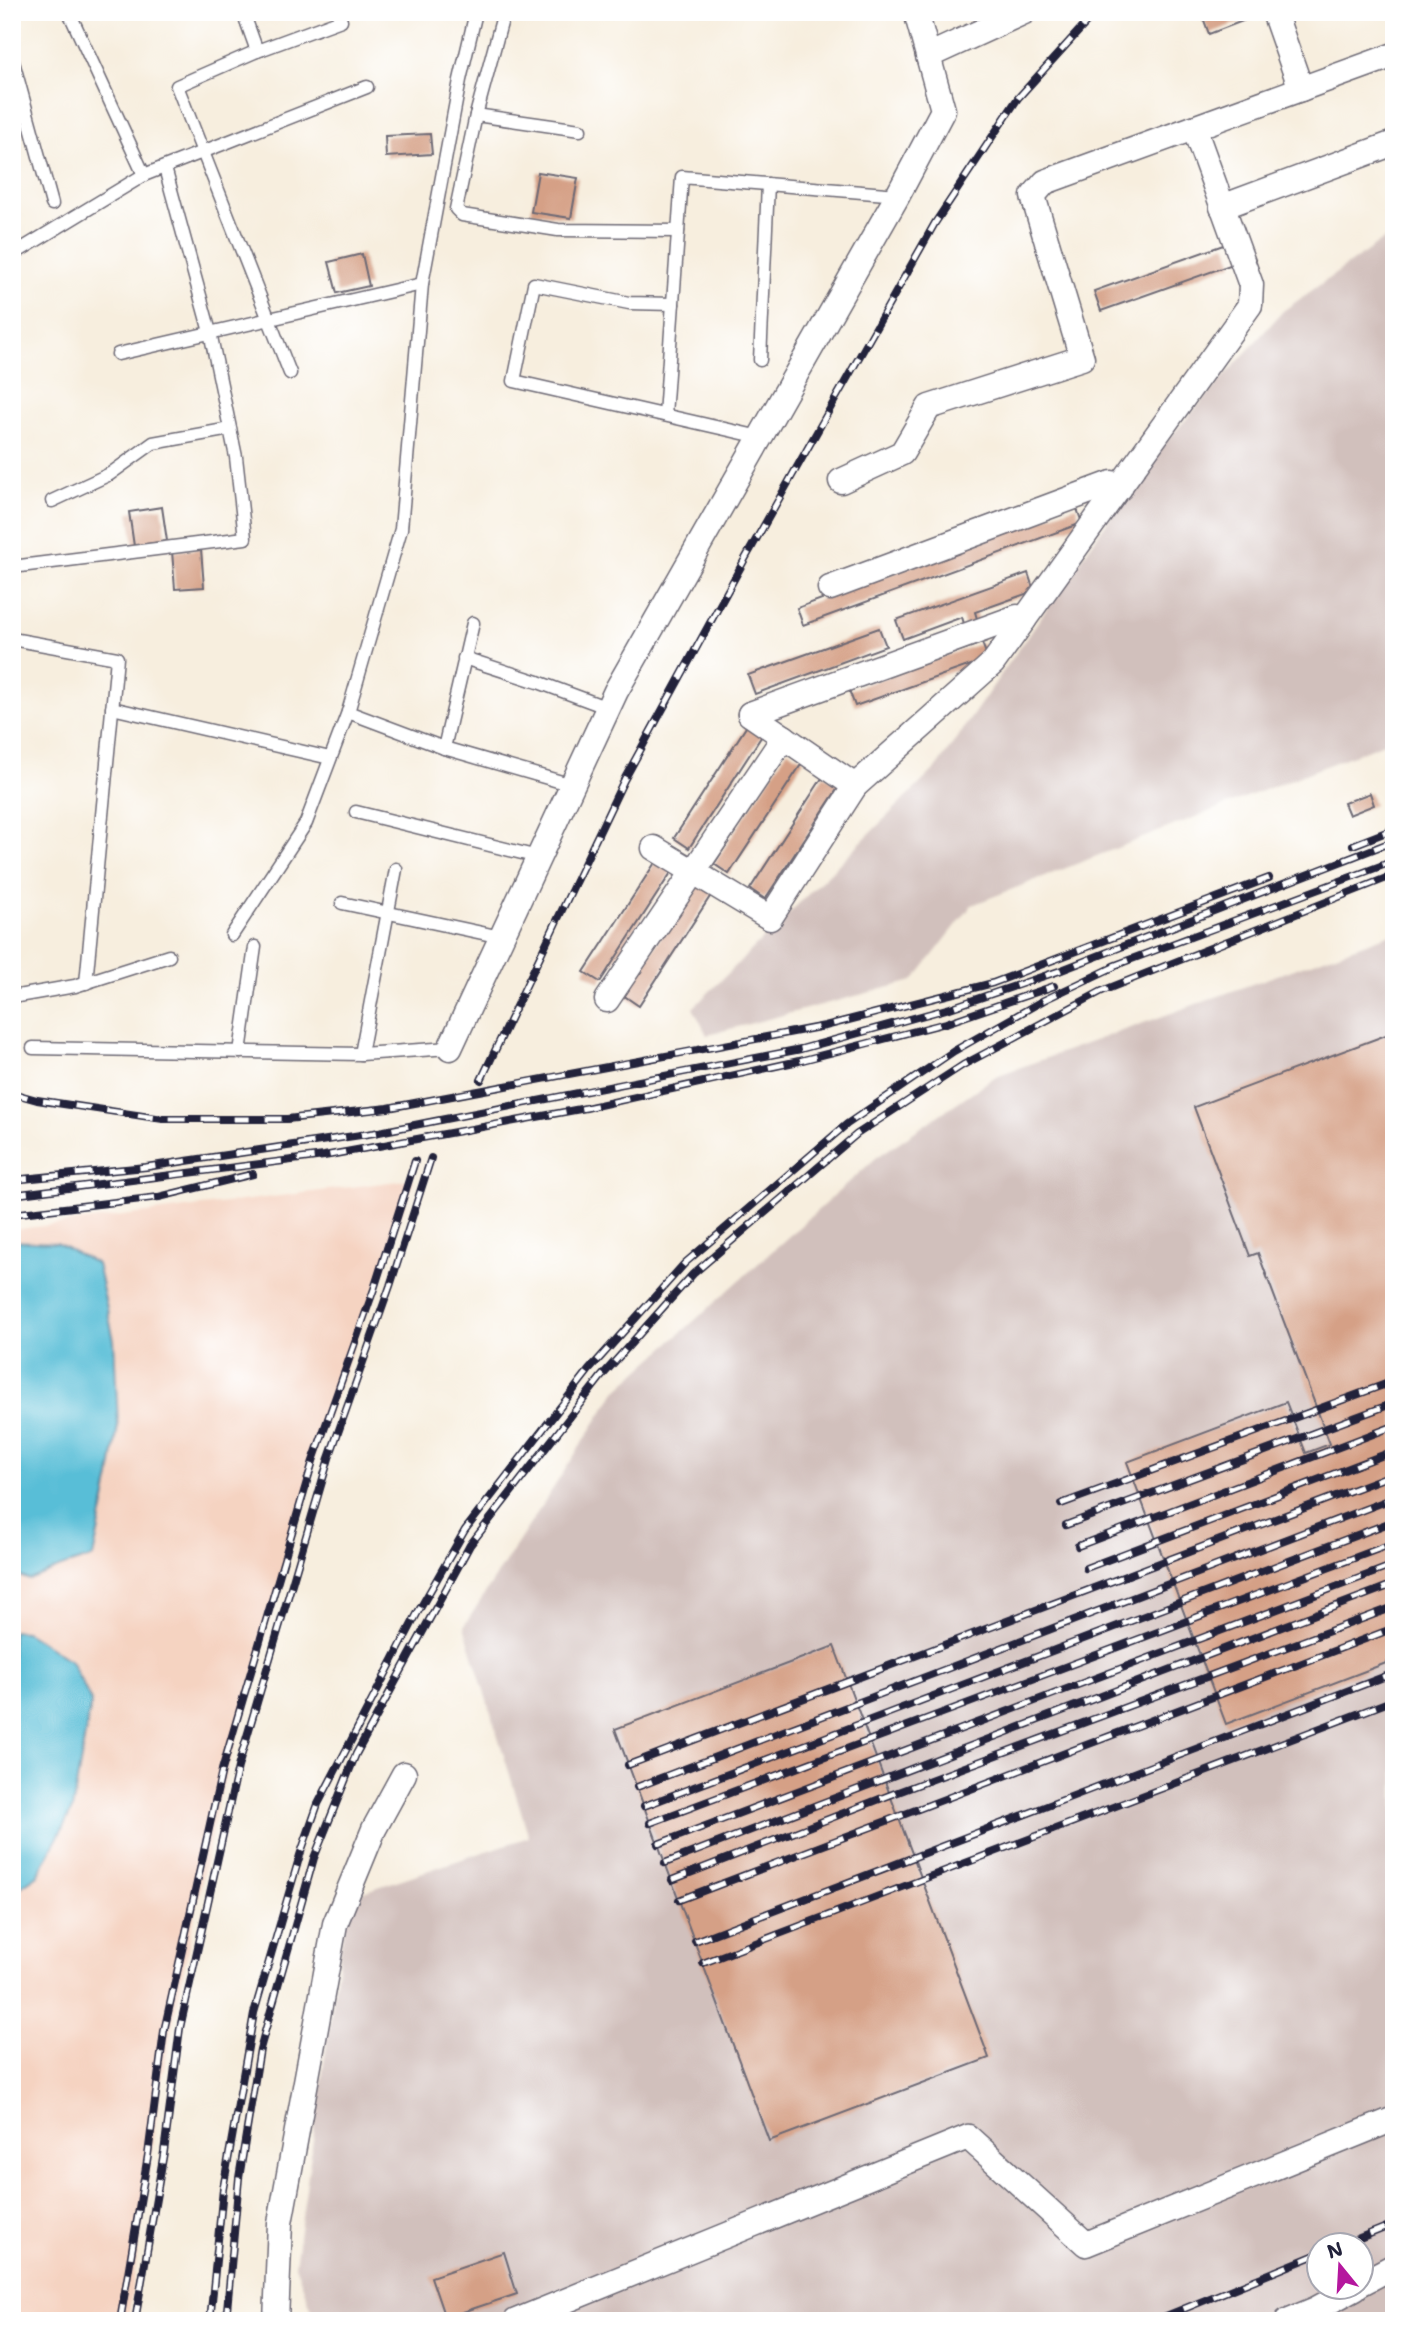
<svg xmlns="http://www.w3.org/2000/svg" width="1406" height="2333" viewBox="0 0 1406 2333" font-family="'Shantell Sans',sans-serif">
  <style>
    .built { fill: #f5d3c1 }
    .industrial { fill: #d1c0bc; fill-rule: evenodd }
    .water { fill: #59bed7; stroke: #3e7089; stroke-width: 2 }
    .building { fill: #d5a086 }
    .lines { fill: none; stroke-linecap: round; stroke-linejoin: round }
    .lane-casing { stroke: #6d6974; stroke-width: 15 }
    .street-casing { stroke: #6d6974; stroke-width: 27 }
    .lane { stroke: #fff; stroke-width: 12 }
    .street { stroke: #fff; stroke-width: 24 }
    .rail-casing { stroke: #22223b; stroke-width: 8 }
    .rail { stroke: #fff; stroke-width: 5; stroke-dasharray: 16; stroke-linecap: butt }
  </style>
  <rect width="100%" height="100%" fill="#fff"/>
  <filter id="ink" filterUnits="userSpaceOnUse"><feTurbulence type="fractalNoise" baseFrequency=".0143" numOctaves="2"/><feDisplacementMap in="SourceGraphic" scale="14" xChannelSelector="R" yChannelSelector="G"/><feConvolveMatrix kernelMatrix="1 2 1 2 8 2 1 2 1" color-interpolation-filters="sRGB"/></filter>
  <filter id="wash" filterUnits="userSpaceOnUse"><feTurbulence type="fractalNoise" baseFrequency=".00686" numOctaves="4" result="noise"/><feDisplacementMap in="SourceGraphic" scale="28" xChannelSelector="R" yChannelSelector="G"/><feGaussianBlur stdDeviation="1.57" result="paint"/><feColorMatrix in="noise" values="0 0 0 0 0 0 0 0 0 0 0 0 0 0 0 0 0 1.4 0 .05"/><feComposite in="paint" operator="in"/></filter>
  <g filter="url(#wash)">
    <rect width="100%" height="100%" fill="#f7eede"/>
    <polygon class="built" points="414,1179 318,1445 217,1807 162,2077 128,2321 12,2321 12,1230"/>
    <g class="industrial">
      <polygon points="1394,232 1394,739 972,905 913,981 707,1035 693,1008 936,768 1153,456 1283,311"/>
      <path d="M1394 933V2321H316L295 2265 348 1897 529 1837 464 1626 616 1391 876 1158 996 1076ZM1318 2246H1360V2288H1318Z"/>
    </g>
    <g class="water">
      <polygon points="12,1241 57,1243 97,1264 114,1340 118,1425 110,1477 93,1557 61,1567 29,1580 12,1573"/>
      <polygon points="12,1631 26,1632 71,1661 91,1701 72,1810 38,1875 12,1893"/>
    </g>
    <g id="blocks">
      <g class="building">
        <polygon points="1201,12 1266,12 1209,34"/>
        <polygon points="430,134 432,154 386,157 385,136"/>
        <polygon points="538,172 578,178 571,218 531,212"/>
        <polygon points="1226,244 1233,264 1101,311 1094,291"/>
        <polygon points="362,254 369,286 337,293 329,262"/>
        <polygon points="1076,506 1082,523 803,625 797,608"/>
        <polygon points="162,507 167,541 134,546 129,512"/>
        <polygon points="201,549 204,587 175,589 172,551"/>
        <polygon points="1028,573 1034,591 975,612 978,622 965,627 962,617 903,639 896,620"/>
        <polygon points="879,628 886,646 755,694 748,675"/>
        <polygon points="982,643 988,659 855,706 849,690"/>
        <polygon points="748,724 763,734 689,848 674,838"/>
        <polygon points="788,750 804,760 729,874 714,864"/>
        <polygon points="824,775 840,785 765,899 750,889"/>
        <polygon points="1370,793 1374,805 1349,815 1344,803"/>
        <polygon points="658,858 674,868 600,982 584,972"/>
        <polygon points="697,882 713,892 639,1006 623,995"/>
        <polygon points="1394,1032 1394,1660 1226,1724 1127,1462 1286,1402 1306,1453 1330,1444 1258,1253 1250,1256 1194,1107"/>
        <polygon points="834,1646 989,2058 769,2141 615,1729"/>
        <polygon points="504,2252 517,2294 445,2318 431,2277"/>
      </g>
    </g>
  </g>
  <g filter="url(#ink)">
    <use href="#blocks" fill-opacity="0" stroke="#6d6974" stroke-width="2"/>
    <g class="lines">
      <defs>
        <g id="lane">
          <polyline points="69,12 144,175"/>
          <polyline points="243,12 257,51"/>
          <polyline points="504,12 476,115 456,209 462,215 558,230 678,231"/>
          <polyline points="12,58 52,204"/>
          <polyline points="476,115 580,130"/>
          <polyline points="12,255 144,175 367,87"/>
          <polyline points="673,304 629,303 534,284 514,381 760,437"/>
          <polyline points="118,354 422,284 460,80 476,12"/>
          <polyline points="760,360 768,184"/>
          <polyline points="290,373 177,86 257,51 341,20 338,12"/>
          <polyline points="665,415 682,177 898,195"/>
          <polyline points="52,501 110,474 153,443 230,429"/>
          <polyline points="12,567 245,538 236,457 210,332 165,168"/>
          <polyline points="473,623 444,748 572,785"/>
          <polyline points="12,639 117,658 86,983"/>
          <polyline points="464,658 538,682 608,708"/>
          <polyline points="112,708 330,758"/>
          <polyline points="348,712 444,748"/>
          <polyline points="356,812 538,857"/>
          <polyline points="342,903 501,937"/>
          <polyline points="232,935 306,823 348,712 401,529 422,284"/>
          <polyline points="12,997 75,986 169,956"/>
          <polyline points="33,1048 361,1054 450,1048"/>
          <polyline points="240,1052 255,947"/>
          <polyline points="361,1054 396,869"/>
        </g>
        <g id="street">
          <polyline points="1274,12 1301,89"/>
          <polyline points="928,56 1024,12"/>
          <polyline points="1222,207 1394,143"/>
          <polyline points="841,481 902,453 929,407 1082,358 1033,196 1045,182 1394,55"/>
          <polyline points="830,588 1112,483 1120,488"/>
          <polyline points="750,714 1017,617 1024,620"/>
          <polyline points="750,714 855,786"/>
          <polyline points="654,848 770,918 855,786 993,663 1250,305 1251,285 1194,128"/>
          <polyline points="607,1000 784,737"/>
          <polyline points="450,1048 616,691 898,195 943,110 916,12"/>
          <polyline points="1360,2284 1394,2266"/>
          <polyline points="276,2321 280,2223 335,1924 374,1829 404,1774"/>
          <polyline points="516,2321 968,2137 1086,2244 1394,2119"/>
          <polyline points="1287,2321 1316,2309 1355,2288"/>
        </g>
      </defs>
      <use href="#lane" class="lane-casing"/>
      <use href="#street" class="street-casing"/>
      <use href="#lane" class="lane"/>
      <use href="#street" class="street"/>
      <defs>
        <g id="rail">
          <polyline points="1353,845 1394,829"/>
          <polyline points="1113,966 1394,861"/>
          <polyline points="481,1080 624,780 745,559 935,223 1018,98 1096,12"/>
          <polyline points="12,1093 37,1100 163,1119 287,1119 388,1108 825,1026 993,983 1269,878"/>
          <polyline points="12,1180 146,1167 374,1133 801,1049 950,1008 1059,971 1394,841"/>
          <polyline points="12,1195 324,1156 586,1108 799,1061 946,1023 1054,986"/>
          <polyline points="12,1214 159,1197 253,1174"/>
          <polyline points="1061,1504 1394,1381"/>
          <polyline points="1066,1525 1394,1403"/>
          <polyline points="1078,1546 1394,1426"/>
          <polyline points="1086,1568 1394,1451"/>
          <polyline points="628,1765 1394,1474"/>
          <polyline points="637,1787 1394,1498"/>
          <polyline points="644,1806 1394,1521"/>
          <polyline points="650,1823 1394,1543"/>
          <polyline points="658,1844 1394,1565"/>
          <polyline points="665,1863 1394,1584"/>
          <polyline points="672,1880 890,1795 1394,1607"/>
          <polyline points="679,1900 1394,1628"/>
          <polyline points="695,1941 1394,1673"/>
          <polyline points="703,1963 1394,1700"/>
          <polyline points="1340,2246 1394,2224"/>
          <polyline points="120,2321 148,2155 164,2031 222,1770 313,1461 374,1289 415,1161"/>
          <polyline points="135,2321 164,2152 180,2028 238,1767 329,1458 390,1286 431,1158"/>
          <polyline points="210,2321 223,2189 254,2013 300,1855 318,1804 418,1612 465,1530 589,1370 685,1263 847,1124 954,1051 1044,1000 1120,964"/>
          <polyline points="226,2321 239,2178 260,2049 314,1858 356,1754 470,1545 601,1377 693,1274 857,1134 963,1065 1102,991 1394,875"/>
          <polyline points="1154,2321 1318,2254"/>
        </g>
      </defs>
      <use href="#rail" class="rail-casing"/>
      <use href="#rail" class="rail"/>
    </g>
  </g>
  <rect width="1406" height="2333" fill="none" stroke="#fff" stroke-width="42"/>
  <g transform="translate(1340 2266) rotate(342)"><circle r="33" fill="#ffffff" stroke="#a7a7b1" stroke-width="2"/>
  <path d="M0-5L12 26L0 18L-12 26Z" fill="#b5179e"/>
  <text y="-10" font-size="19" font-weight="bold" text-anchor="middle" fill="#22223b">N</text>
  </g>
</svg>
